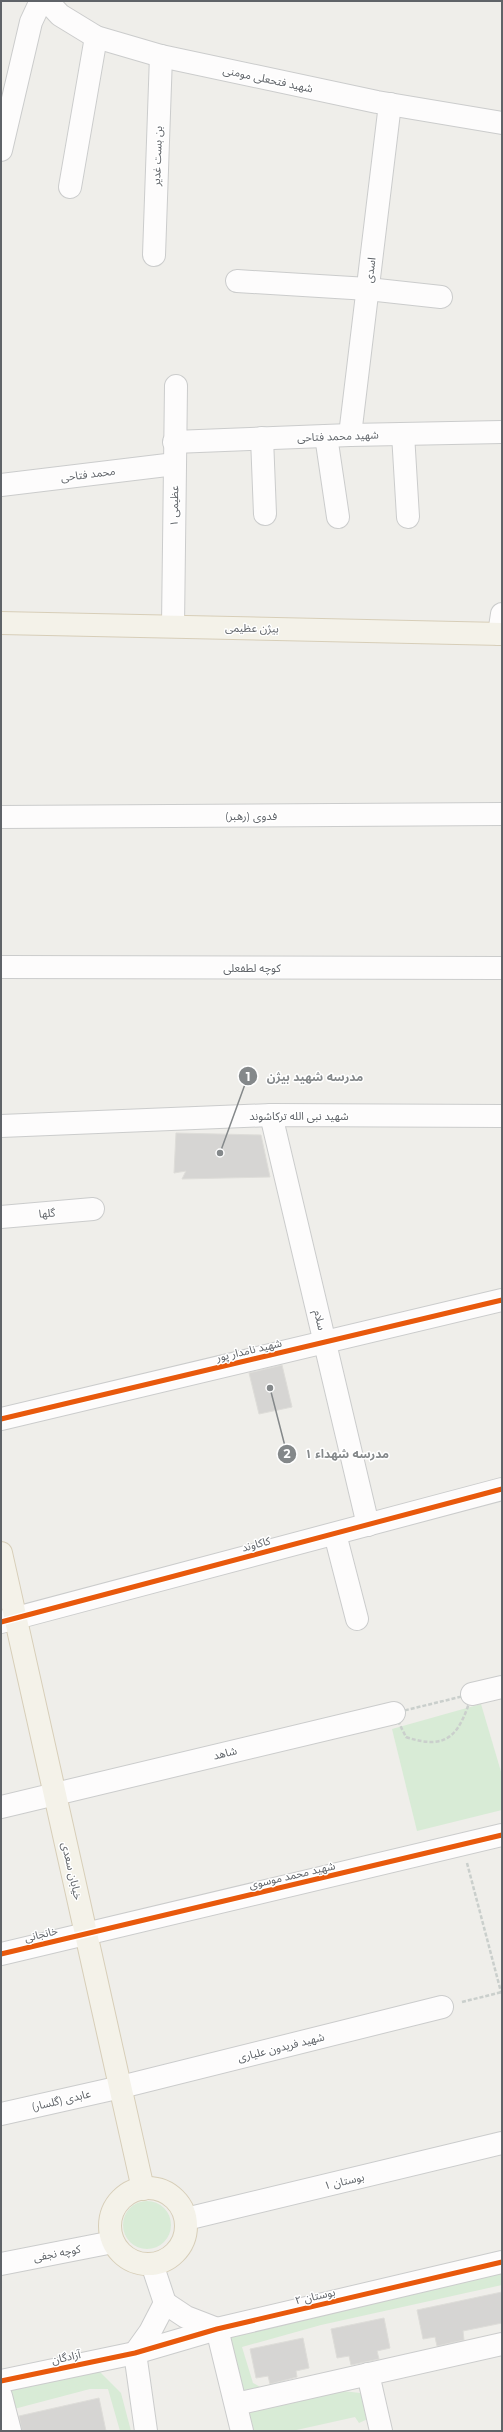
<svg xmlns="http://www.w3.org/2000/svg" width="503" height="2432" viewBox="0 0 503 2432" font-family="Montserrat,'Noto Sans Arabic',sans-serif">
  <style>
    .green { fill: #d8ebd6 }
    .building { fill: #d6d5d3; stroke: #deddd9 }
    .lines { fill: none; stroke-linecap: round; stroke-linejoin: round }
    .minor-casing { stroke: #cbcccc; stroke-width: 24 }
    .major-casing { stroke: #d7ceb8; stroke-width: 24 }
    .path { stroke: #cacfcc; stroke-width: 2.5; stroke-dasharray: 4 2; stroke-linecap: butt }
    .minor { stroke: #fdfcfc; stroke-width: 22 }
    .major { stroke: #f4f2e9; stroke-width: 22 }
    .cycleway-casing { stroke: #fff; stroke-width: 8 }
    .cycleway { stroke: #e8590c; stroke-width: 5 }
    .labels { text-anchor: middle; stroke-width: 3; stroke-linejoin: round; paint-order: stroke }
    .street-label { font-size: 11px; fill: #5f6368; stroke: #fff }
    .leader { fill: none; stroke: #84888a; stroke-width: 1.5 }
    .callout-dot { fill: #84888a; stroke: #fff; stroke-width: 1.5 }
    .mark-label { font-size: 12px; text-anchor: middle; font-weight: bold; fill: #fff }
    .callout-label { font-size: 12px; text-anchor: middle; font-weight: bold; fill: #84888a; stroke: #fff; stroke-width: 3; stroke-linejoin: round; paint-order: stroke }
  </style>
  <rect width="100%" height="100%" fill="#efeeea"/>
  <g class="green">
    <polygon points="481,1704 502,1775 502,1810 417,1831 392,1729"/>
    <circle cx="147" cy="2225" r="24"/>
    <polygon points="502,2271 502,2285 321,2325 242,2347 253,2383 266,2390 242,2395 224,2336"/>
    <polygon points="97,2369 121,2393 131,2431 120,2431 108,2389 90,2389 14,2409 8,2387"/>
    <polygon points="334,2390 360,2393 372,2417 359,2423 355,2417 292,2431 251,2431 246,2408"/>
  </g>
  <g class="building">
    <polygon points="176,1133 261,1135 270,1177 182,1179 186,1171 174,1173"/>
    <polygon points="282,1365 292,1407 259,1414 249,1373"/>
    <polygon points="502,2292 502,2323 463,2331 464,2340 437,2346 435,2337 423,2339 417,2310"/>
    <polygon points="384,2318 390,2348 377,2351 379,2359 351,2365 349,2356 337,2358 331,2329"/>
    <polygon points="303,2338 309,2368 296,2371 297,2377 270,2384 268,2376 256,2378 250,2349"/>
    <polygon points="99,2398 106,2431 22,2431 19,2416"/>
  </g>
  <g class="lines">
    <defs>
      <g id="minor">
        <polyline points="47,1 60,15 96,37 161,56 377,102 502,123"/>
        <polyline points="1,150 31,22 38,7 46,1"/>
        <polyline points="70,187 96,37"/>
        <polyline points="154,255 161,56"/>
        <polyline points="237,281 368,289 441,297"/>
        <polyline points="403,434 408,517"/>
        <polyline points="350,435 390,104"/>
        <polyline points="326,436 338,517"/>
        <polyline points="262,438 265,514"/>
        <polyline points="174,442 350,435 502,432"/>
        <polyline points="1,485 175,464"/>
        <polyline points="173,626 176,386"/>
        <polyline points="499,634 502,614"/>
        <polyline points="1,817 502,814"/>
        <polyline points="1,967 502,968"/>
        <polyline points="271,1115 368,1525"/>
        <polyline points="1,1126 271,1115 502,1116"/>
        <polyline points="1,1217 93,1209"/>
        <polyline points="1,1419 502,1300"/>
        <polyline points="335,1534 357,1619"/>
        <polyline points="1,1622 502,1489"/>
        <polyline points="472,1694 502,1687"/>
        <polyline points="1,1807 394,1713"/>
        <polyline points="1,1954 502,1835"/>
        <polyline points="1,2114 121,2087 442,2007"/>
        <polyline points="186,2219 502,2143"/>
        <polyline points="1,2264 113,2242"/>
        <polyline points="165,2303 186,2317 217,2329 242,2431"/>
        <polyline points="368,2374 381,2431"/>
        <polyline points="1,2381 135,2353 217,2329 502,2262"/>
        <polyline points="1,2396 10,2431"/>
        <polyline points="236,2404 502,2344"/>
        <polyline points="146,2431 135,2353 150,2332 165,2303 152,2264"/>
      </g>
      <g id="major">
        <polyline points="1,623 502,634"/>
        <polyline points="1,1553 143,2189"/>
        <circle cx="148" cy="2226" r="38"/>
      </g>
    </defs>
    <use href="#minor" class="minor-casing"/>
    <use href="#major" class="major-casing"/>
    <g class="path">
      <path d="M472 1694C460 1732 450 1752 406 1737L394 1713Z"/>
      <polyline points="467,1863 501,1992"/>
      <polyline points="462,2002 502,1992"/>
    </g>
    <use href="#minor" class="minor"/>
    <use href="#major" class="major"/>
    <defs>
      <g id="cycleway">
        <polyline points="1,1419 502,1300"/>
        <polyline points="1,1622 502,1489"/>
        <polyline points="1,1954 502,1835"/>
        <polyline points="1,2381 135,2353 217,2329 502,2262"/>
      </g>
    </defs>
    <use href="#cycleway" class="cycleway-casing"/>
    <use href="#cycleway" class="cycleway"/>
  </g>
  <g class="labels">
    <g class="street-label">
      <text transform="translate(268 79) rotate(12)" y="4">شهید فتحعلی مومنی</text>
      <text transform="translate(157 156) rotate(-88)" y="4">بن بست غدیر</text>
      <text transform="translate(370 270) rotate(-83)" y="4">اسدی</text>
      <text transform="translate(338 436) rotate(-2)" y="4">شهید محمد فتاحی</text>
      <text transform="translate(88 474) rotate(-7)" y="4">محمد فتاحی</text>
      <text transform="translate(174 506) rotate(-89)" y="4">عظیمی ۱</text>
      <text transform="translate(252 628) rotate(1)" y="4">بیژن عظیمی</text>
      <text x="251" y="820">فدوی (رهبر)</text>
      <text x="252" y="972">کوچه لطفعلی</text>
      <text x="299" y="1120">شهید نبی الله ترکاشوند</text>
      <text transform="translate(47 1213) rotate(-5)" y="4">گلها</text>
      <text transform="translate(320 1320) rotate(77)" y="4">سلام</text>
      <text transform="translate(249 1350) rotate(-13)" y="4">شهید نامدار پور</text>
      <text transform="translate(256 1544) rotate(-15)" y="4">کاکاوند</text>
      <text transform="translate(225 1753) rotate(-14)" y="4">شاهد</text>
      <text transform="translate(72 1871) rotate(77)" y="4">خیابان سعدی</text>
      <text transform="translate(292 1875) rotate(-13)" y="4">شهید محمد موسوی</text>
      <text transform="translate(41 1934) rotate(-13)" y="4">خانجانی</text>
      <text transform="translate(281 2047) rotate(-14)" y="4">شهید فریدون علیاری</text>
      <text transform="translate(61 2100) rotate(-13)" y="4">عابدی (گلسار)</text>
      <text transform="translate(344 2181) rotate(-13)" y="4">بوستان ۱</text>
      <text transform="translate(57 2253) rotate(-11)" y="4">کوچه نجفی</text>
      <text transform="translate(315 2296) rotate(-13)" y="4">بوستان ۲</text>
      <text transform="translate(66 2357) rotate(-12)" y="4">آزادگان</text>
    </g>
  </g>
  <path class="leader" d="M220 1153L248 1076M270 1388L287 1454"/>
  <g class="callout-dot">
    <circle cx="220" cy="1153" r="4"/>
    <circle cx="270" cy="1388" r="4"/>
    <circle cx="248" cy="1076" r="10"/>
    <circle cx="287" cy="1454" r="10"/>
  </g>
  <g class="mark-label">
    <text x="248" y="1081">1</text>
    <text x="287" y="1458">2</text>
  </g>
  <g class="callout-label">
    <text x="315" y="1081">مدرسه شهید بیژن</text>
    <text x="347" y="1458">مدرسه شهداء ۱</text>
  </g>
  <rect width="503" height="2432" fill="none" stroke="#5f6368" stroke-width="4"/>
</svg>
